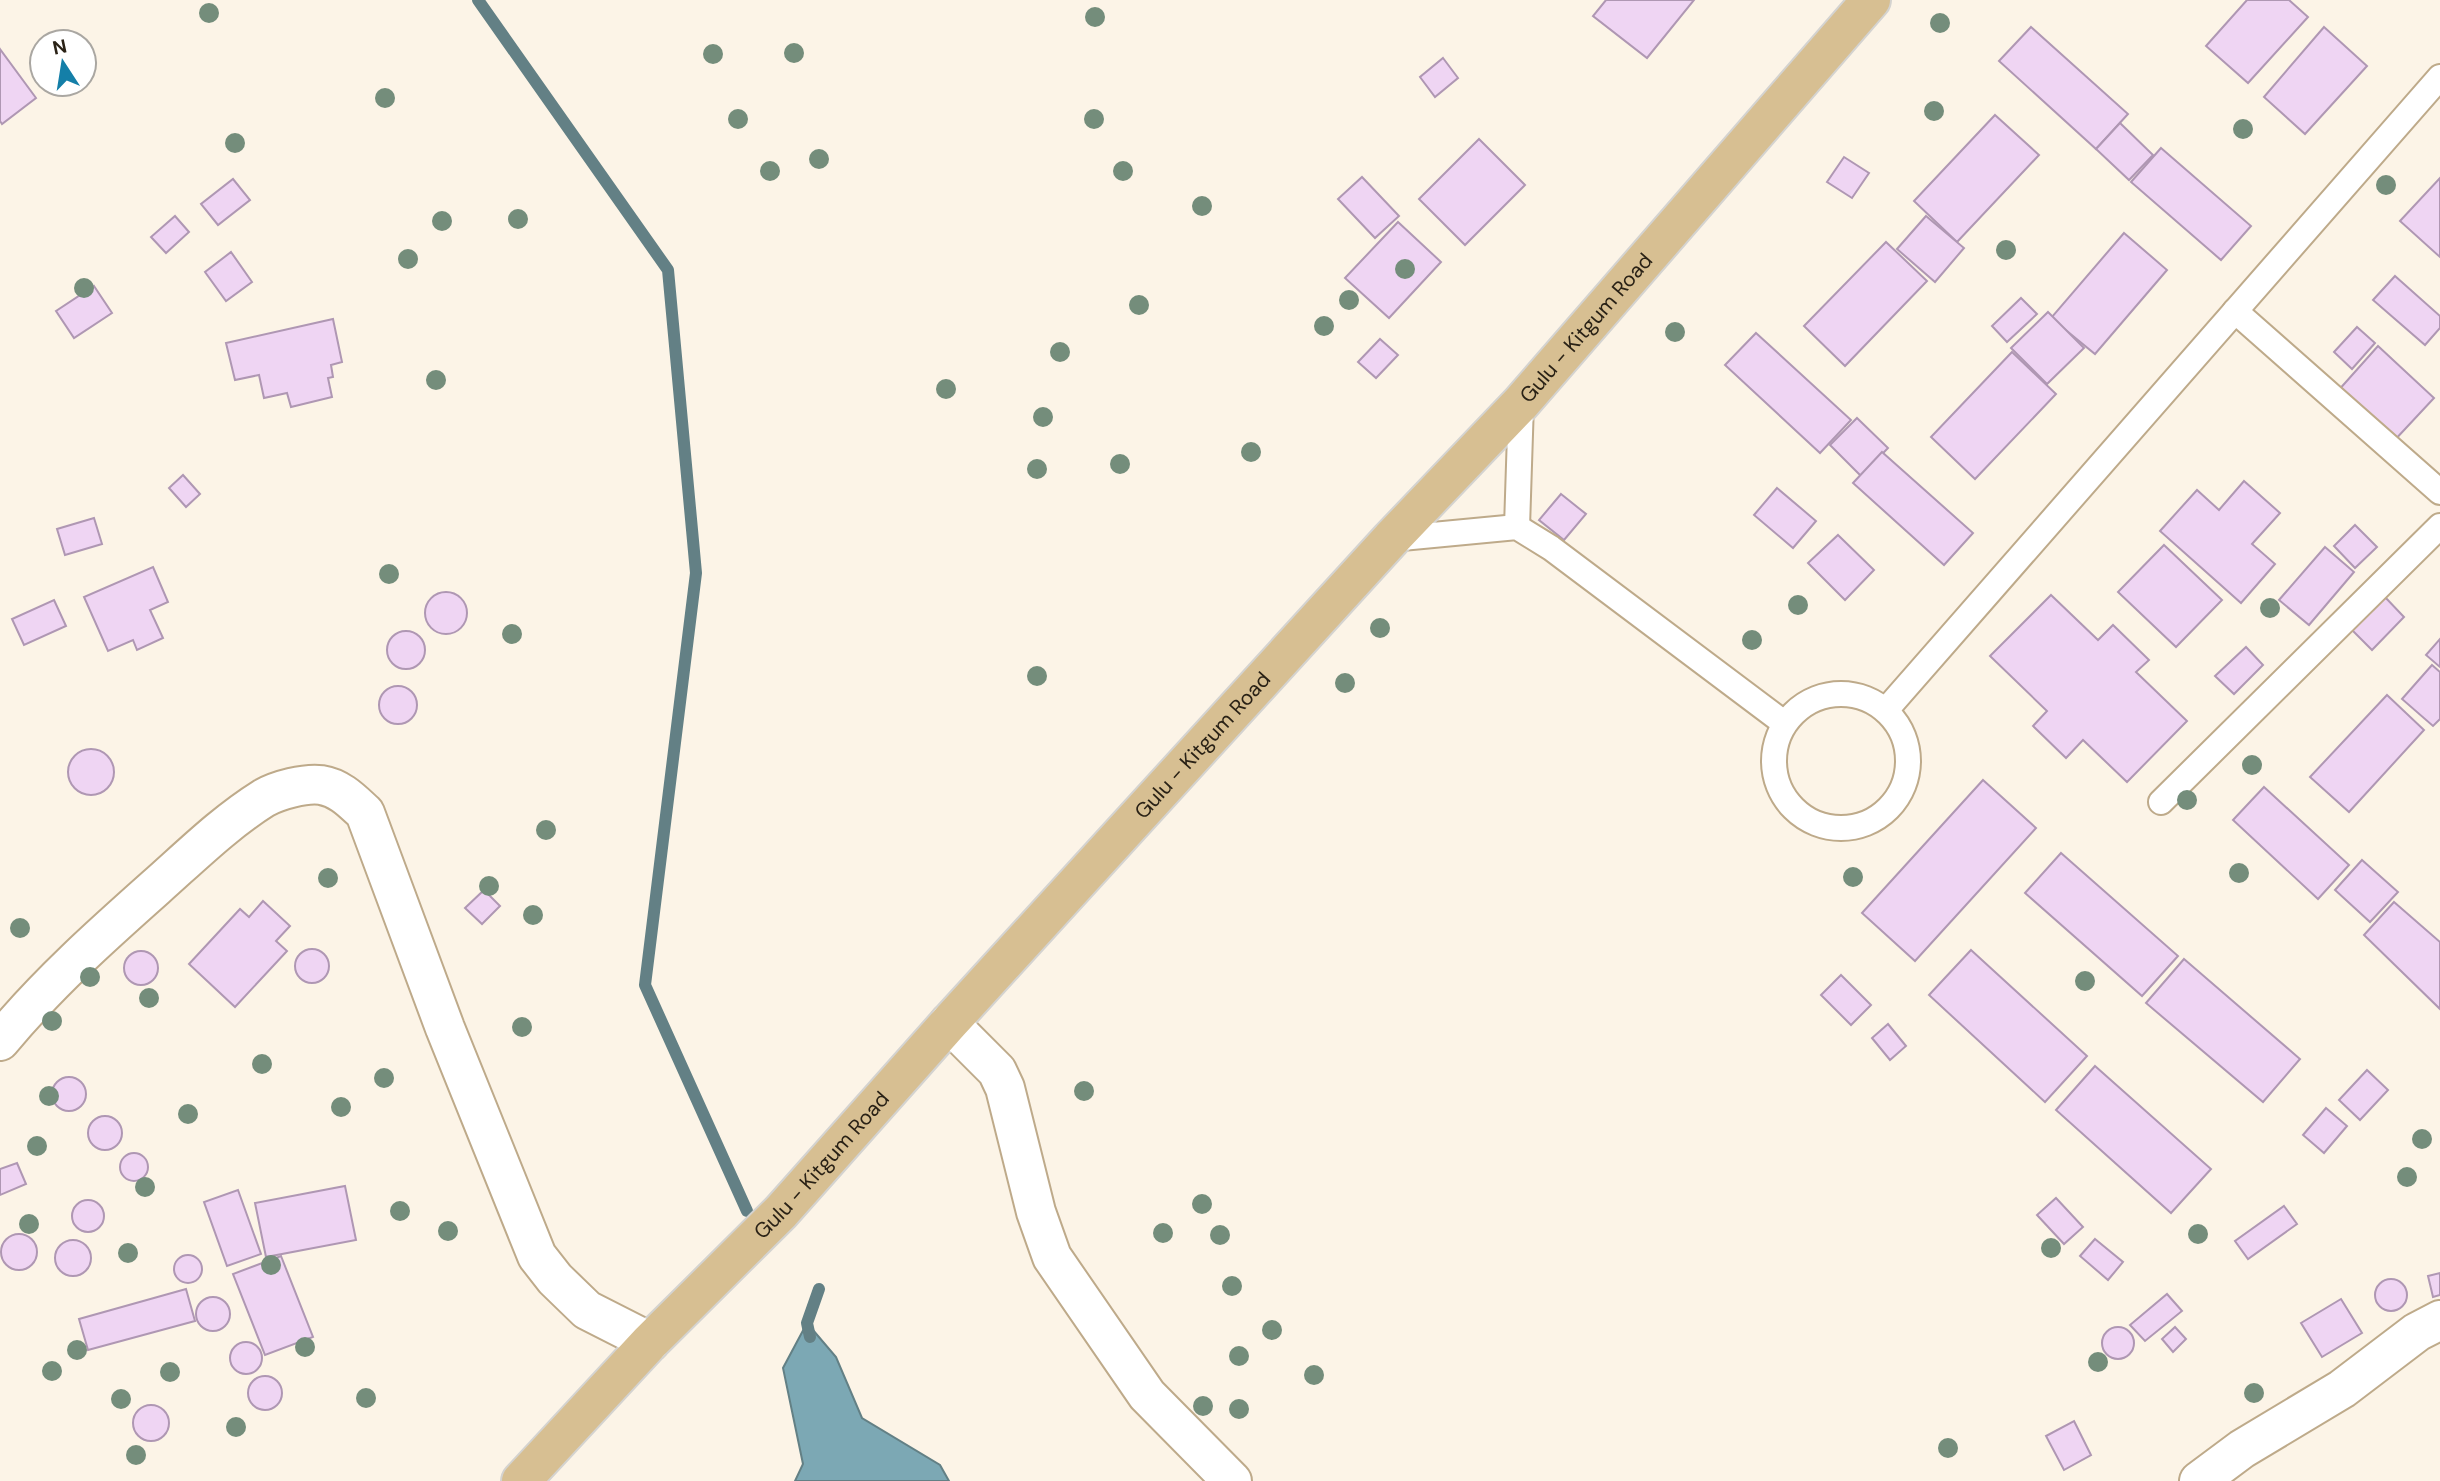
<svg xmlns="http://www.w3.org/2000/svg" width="2440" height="1481" viewBox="0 0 2440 1481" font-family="'DM Sans',sans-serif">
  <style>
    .water { fill: #7ca8b4; stroke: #638085; stroke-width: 2 }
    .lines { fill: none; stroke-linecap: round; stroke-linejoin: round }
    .stream { stroke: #638085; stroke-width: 12 }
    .building { fill: #efd5f3; stroke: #af97b3; stroke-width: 2 }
    .service-casing { stroke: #beaa8a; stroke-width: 28 }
    .minor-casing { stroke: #beaa8a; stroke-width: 42 }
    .primary-casing { stroke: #d4d3d0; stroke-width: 42 }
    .service { stroke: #fff; stroke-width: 24 }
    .minor { stroke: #fff; stroke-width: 38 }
    .primary { stroke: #d7bf92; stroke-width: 38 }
    .tree { fill: #748d7b }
    .labels { text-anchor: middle; stroke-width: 5; stroke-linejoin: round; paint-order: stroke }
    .street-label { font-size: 21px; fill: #2a2216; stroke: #fff }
  </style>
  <rect width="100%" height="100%" fill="#fcf4e7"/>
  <polygon class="water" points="807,1323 836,1357 862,1418 940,1465 949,1481 795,1481 803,1464 783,1368"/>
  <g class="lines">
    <g class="stream">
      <polyline points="478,0 668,270 696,573 645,985 747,1211"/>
      <polyline points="810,1337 807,1323 819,1289"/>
    </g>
  </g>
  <g class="building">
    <polygon points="1606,0 1694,0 1647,58 1593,16"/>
    <polygon points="2247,0 2289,0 2308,17 2248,83 2206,46"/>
    <polygon points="2031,27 2128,114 2096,149 1999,61"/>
    <polygon points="2324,27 2367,66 2305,134 2264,97"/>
    <polygon points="0,49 36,98 2,124 0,121"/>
    <polygon points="1443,58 1458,78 1435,97 1420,77"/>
    <polygon points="1995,115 2039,155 1957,242 1914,201"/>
    <polygon points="2120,123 2153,155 2129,180 2096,149"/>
    <polygon points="1479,139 1525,185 1465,245 1419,199"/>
    <polygon points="2161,148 2251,226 2221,260 2131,182"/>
    <polygon points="1844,157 1869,173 1852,198 1827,182"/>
    <polygon points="1362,177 1399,216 1375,238 1338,199"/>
    <polygon points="2440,178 2440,257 2400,221"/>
    <polygon points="233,179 250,200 218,225 201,204"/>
    <polygon points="175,216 189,232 166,253 151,237"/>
    <polygon points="1926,216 1964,248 1935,282 1897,249"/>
    <polygon points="1398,222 1441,262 1389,318 1345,278"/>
    <polygon points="2124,233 2167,270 2095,354 2051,318"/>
    <polygon points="1886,242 1927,281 1845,366 1804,326"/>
    <polygon points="231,252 252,282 226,301 205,272"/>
    <polygon points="2395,276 2440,316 2440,328 2425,345 2373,300"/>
    <polygon points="94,286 112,313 74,338 56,311"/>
    <polygon points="2021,298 2037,314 2007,342 1992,326"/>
    <polygon points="2048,312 2084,348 2047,384 2011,348"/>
    <polygon points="333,319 342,362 331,365 333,377 328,378 332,397 291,407 287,393 264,398 259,375 235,380 226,343"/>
    <polygon points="2357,327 2375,343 2352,369 2334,352"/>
    <polygon points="1756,333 1851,420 1820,453 1725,365"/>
    <polygon points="1380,339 1398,355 1376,378 1358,362"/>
    <polygon points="2378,346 2434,398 2392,443 2337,392"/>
    <polygon points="2012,352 2056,394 1975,479 1931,437"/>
    <polygon points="1857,418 1888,448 1861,476 1830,445"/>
    <polygon points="1882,452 1973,533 1944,565 1853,483"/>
    <polygon points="183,475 200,494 186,507 169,488"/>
    <polygon points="2244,481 2280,513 2252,544 2275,564 2241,603 2160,531 2197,490 2219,510"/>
    <polygon points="1777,488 1816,521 1793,548 1754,515"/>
    <polygon points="1561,494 1586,514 1564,540 1539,520"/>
    <polygon points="94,518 102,544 65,555 57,529"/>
    <polygon points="2355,525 2377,547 2355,568 2334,546"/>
    <polygon points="1838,535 1874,570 1845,600 1808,563"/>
    <polygon points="2164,545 2222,600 2176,647 2118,592"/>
    <polygon points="2325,547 2354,572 2309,625 2279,600"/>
    <polygon points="153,567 168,602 150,610 163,638 137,650 133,640 108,651 84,597"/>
    <circle cx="446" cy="613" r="21"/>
    <polygon points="2051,595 2098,640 2113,625 2149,660 2136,672 2187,721 2127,782 2083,740 2066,758 2033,726 2047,711 1990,656"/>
    <polygon points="2384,596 2404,617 2372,650 2351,629"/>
    <polygon points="54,600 66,626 24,645 12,619"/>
    <circle cx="406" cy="650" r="19"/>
    <polygon points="2440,639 2440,667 2426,655"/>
    <polygon points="2246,647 2263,665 2234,694 2215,676"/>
    <polygon points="2432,665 2440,672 2440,719 2433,726 2402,699"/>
    <circle cx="398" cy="705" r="19"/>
    <polygon points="2387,695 2424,730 2349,812 2310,777"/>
    <circle cx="91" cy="772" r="23"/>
    <polygon points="1983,780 2036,828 1915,961 1862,913"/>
    <polygon points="2264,787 2349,865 2318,899 2233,820"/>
    <polygon points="2061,853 2178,956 2142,996 2025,893"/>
    <polygon points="2362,860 2398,892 2370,922 2335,890"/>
    <polygon points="484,890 500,906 482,924 465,908"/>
    <polygon points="263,901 290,926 276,941 287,951 235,1007 189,964 240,909 249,917"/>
    <polygon points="2394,902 2440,942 2440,1009 2364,935"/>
    <circle cx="312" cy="966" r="17"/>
    <polygon points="1971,950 2087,1056 2045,1102 1929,995"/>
    <circle cx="141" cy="968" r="17"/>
    <polygon points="2184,959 2300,1059 2263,1102 2146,1003"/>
    <polygon points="1841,975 1871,1005 1851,1025 1821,995"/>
    <polygon points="1888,1024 1906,1046 1890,1060 1872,1038"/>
    <polygon points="2095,1066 2211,1169 2171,1213 2056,1110"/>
    <polygon points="2367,1070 2388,1090 2360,1120 2339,1100"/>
    <circle cx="69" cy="1094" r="17"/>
    <polygon points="2326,1108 2347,1126 2324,1153 2303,1135"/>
    <circle cx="105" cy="1133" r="17"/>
    <circle cx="134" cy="1167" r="14"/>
    <polygon points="17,1163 26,1184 0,1195 0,1169"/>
    <polygon points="345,1186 356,1240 266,1257 255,1203"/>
    <polygon points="238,1190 261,1254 227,1266 204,1202"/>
    <polygon points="2056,1198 2083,1227 2064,1244 2037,1215"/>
    <circle cx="88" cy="1216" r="16"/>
    <polygon points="2284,1206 2297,1224 2248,1259 2235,1241"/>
    <circle cx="19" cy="1252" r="18"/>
    <polygon points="2095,1239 2123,1262 2108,1280 2080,1256"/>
    <circle cx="73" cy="1258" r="18"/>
    <circle cx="188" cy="1269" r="14"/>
    <polygon points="281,1256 313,1337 265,1355 233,1274"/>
    <polygon points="2440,1273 2440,1295 2433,1297 2428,1276"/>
    <circle cx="2391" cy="1295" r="16"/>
    <polygon points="186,1289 195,1321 88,1350 79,1319"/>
    <polygon points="2167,1294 2182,1311 2145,1341 2130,1325"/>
    <circle cx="213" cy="1314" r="17"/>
    <polygon points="2341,1299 2362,1333 2322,1357 2301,1323"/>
    <polygon points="2175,1327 2186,1339 2173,1352 2162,1339"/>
    <circle cx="2118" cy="1343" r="16"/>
    <circle cx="246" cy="1358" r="16"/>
    <circle cx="265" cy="1393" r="17"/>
    <circle cx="151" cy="1423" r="18"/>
    <polygon points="2074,1421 2091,1455 2064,1470 2046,1436"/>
  </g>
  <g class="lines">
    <defs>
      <g id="service">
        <polyline points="2235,311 2440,492"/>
        <polyline points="1517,527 1521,403"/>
        <polyline points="1391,539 1517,527 1551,548 1784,723"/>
        <circle cx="1841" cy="761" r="67"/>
        <polyline points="1886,710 2440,77"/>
        <polyline points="2161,802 2440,526"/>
      </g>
      <g id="minor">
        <polyline points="949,1023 997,1071 1005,1088 1036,1212 1052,1257 1147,1395 1232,1481"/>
        <path d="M0 1041C47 984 102 935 156 887 191 856 224 823 264 798 278 790 305 783 321 785 340 788 352 801 365 813L445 1028 537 1256 555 1279 587 1310 650 1342"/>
        <polyline points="2199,1481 2242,1449 2342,1389 2417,1332 2440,1320"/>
      </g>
      <g id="primary">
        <path id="s1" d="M521 1481 650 1342 781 1212 949 1023 1391 539 1521 403 1871 0"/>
      </g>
    </defs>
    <use href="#service" class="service-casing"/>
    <use href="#minor" class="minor-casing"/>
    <use href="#primary" class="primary-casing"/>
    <use href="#service" class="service"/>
    <use href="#minor" class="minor"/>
    <use href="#primary" class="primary"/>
  </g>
  <g class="tree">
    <circle cx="209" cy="13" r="10"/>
    <circle cx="1095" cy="17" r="10"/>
    <circle cx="1940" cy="23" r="10"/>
    <circle cx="794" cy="53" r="10"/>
    <circle cx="713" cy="54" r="10"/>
    <circle cx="385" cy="98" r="10"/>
    <circle cx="1934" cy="111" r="10"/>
    <circle cx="738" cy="119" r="10"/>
    <circle cx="1094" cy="119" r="10"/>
    <circle cx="2243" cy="129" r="10"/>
    <circle cx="235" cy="143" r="10"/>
    <circle cx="819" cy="159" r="10"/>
    <circle cx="770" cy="171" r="10"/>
    <circle cx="1123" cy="171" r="10"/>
    <circle cx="2386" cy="185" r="10"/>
    <circle cx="1202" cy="206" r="10"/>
    <circle cx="518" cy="219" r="10"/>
    <circle cx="442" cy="221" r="10"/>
    <circle cx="2006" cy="250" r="10"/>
    <circle cx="408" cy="259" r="10"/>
    <circle cx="1405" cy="269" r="10"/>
    <circle cx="84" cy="288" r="10"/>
    <circle cx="1349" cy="300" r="10"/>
    <circle cx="1139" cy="305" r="10"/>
    <circle cx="1324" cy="326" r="10"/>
    <circle cx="1675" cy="332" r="10"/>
    <circle cx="1060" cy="352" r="10"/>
    <circle cx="436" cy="380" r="10"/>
    <circle cx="946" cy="389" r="10"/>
    <circle cx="1043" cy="417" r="10"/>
    <circle cx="1251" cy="452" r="10"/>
    <circle cx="1120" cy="464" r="10"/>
    <circle cx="1037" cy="469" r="10"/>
    <circle cx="389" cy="574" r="10"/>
    <circle cx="1798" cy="605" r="10"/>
    <circle cx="2270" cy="608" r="10"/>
    <circle cx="1380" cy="628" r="10"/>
    <circle cx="512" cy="634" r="10"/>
    <circle cx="1752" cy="640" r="10"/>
    <circle cx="1037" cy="676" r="10"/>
    <circle cx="1345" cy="683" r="10"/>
    <circle cx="2252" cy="765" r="10"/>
    <circle cx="2187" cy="800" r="10"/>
    <circle cx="546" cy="830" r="10"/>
    <circle cx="2239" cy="873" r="10"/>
    <circle cx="1853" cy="877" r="10"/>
    <circle cx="328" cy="878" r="10"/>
    <circle cx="489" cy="886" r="10"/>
    <circle cx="533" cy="915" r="10"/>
    <circle cx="20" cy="928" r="10"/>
    <circle cx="90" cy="977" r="10"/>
    <circle cx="2085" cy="981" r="10"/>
    <circle cx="149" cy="998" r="10"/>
    <circle cx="52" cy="1021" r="10"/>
    <circle cx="522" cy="1027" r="10"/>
    <circle cx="262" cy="1064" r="10"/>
    <circle cx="384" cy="1078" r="10"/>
    <circle cx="1084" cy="1091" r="10"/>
    <circle cx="49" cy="1096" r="10"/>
    <circle cx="341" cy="1107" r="10"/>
    <circle cx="188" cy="1114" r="10"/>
    <circle cx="2422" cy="1139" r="10"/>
    <circle cx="37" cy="1146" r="10"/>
    <circle cx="2407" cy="1177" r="10"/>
    <circle cx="145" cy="1187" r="10"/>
    <circle cx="1202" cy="1204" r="10"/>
    <circle cx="400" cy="1211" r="10"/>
    <circle cx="29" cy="1224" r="10"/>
    <circle cx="448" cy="1231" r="10"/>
    <circle cx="1163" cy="1233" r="10"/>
    <circle cx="2198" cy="1234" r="10"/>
    <circle cx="1220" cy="1235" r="10"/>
    <circle cx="2051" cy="1248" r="10"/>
    <circle cx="128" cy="1253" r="10"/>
    <circle cx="271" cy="1265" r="10"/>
    <circle cx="1232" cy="1286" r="10"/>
    <circle cx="1272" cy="1330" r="10"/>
    <circle cx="305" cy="1347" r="10"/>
    <circle cx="77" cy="1350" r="10"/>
    <circle cx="1239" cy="1356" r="10"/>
    <circle cx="2098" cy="1362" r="10"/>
    <circle cx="52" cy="1371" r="10"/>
    <circle cx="170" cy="1372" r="10"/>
    <circle cx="1314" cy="1375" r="10"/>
    <circle cx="2254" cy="1393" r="10"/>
    <circle cx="366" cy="1398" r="10"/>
    <circle cx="121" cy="1399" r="10"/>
    <circle cx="1203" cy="1406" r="10"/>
    <circle cx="1239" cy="1409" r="10"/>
    <circle cx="236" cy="1427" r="10"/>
    <circle cx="1948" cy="1448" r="10"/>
    <circle cx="136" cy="1455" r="10"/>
  </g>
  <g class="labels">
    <g class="street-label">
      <text dy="7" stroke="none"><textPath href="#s1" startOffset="1570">Gulu - Kitgum Road</textPath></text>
      <text dy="7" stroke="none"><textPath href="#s1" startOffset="1003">Gulu - Kitgum Road</textPath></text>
      <text dy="7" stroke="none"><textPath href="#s1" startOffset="436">Gulu - Kitgum Road</textPath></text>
    </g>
  </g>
  <g transform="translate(63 63) rotate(348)"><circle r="33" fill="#ffffff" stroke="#aaa7a2" stroke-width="2"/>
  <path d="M0-5L12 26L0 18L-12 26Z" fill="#147fa8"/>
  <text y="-10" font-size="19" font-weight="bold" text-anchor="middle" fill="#2a2216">N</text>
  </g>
</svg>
